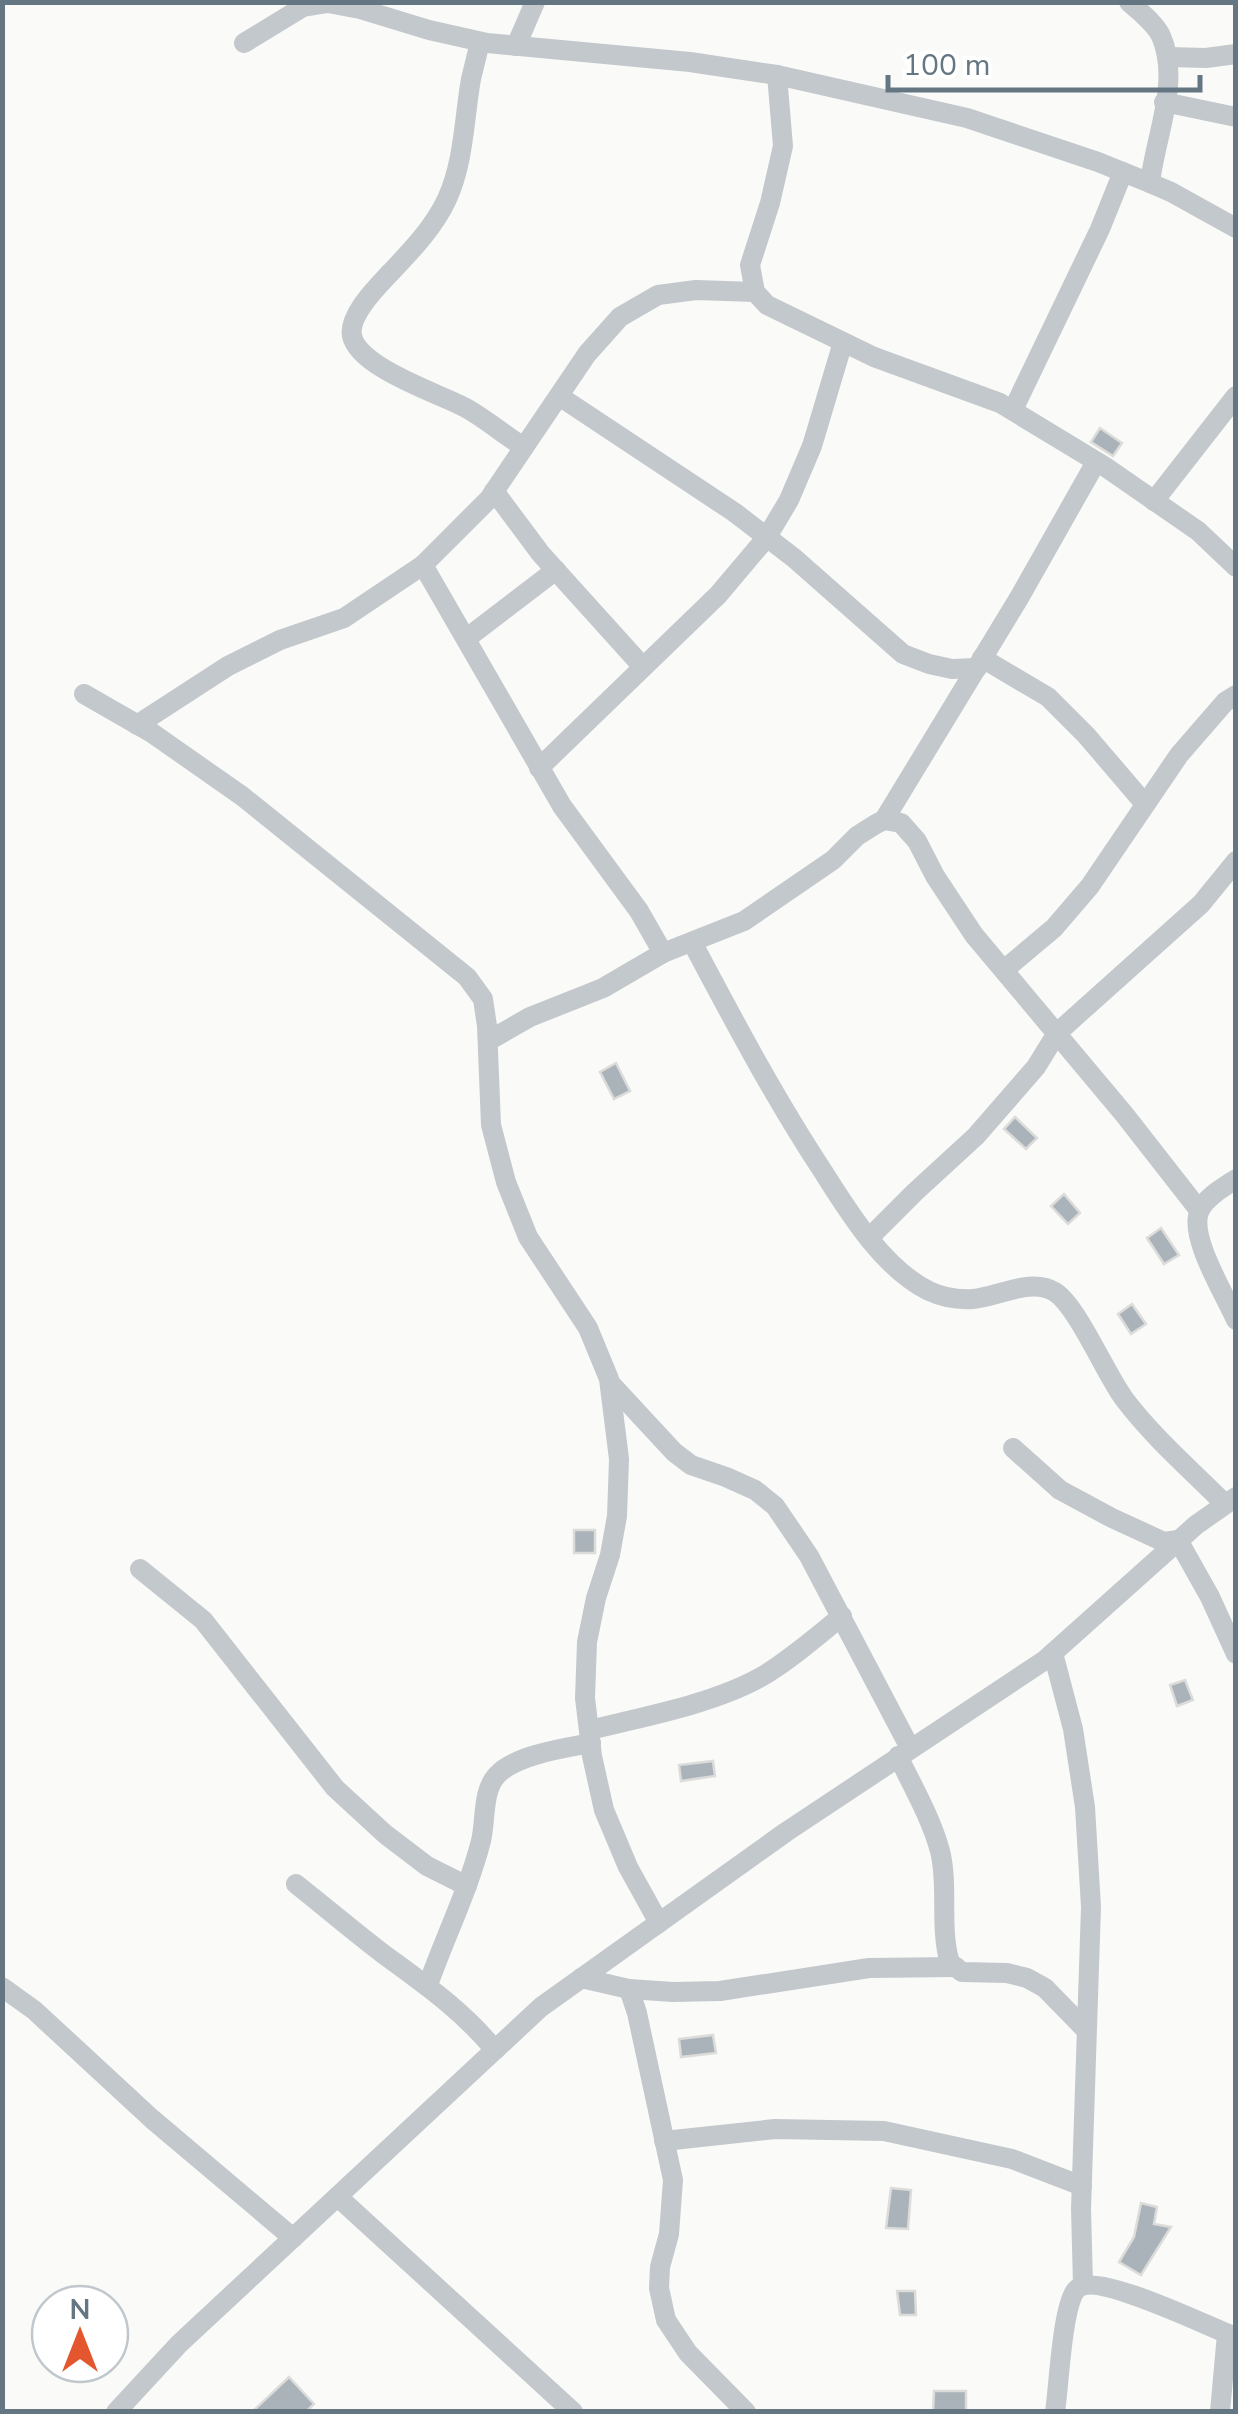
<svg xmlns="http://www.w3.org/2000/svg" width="1238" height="2414" viewBox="0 0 1238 2414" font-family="'Nunito Sans',sans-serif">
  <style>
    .building { fill: #aab3b9; stroke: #dcdcda; stroke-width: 2.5 }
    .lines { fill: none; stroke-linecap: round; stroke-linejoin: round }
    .minor { stroke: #c3c8cc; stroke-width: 20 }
  </style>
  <rect width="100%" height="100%" fill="#fafaf8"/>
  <g class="building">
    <polygon points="1100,428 1122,443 1113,456 1091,442"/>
    <polygon points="616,1063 630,1091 614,1099 600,1072"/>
    <polygon points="1015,1117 1037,1138 1026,1149 1004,1129"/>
    <polygon points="1064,1194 1080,1213 1068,1224 1051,1206"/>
    <polygon points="1161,1228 1179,1255 1164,1264 1147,1238"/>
    <polygon points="1132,1304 1146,1324 1131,1334 1118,1314"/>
    <rect x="574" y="1530" width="21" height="23"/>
    <polygon points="1185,1680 1193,1700 1177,1706 1170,1685"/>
    <polygon points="713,1761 715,1776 681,1781 679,1765"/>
    <polygon points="713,2035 716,2053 681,2057 679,2039"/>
    <polygon points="891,2188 911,2190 908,2229 886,2228"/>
    <polygon points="1141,2203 1157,2207 1154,2224 1171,2227 1141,2275 1119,2262 1134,2237"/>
    <polygon points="897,2291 915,2291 916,2315 900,2315"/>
    <polygon points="289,2377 314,2404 306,2412 252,2412"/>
    <polygon points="934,2391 966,2391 966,2412 933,2412"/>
  </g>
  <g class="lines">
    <g class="minor">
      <path d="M1129 2C1140 12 1155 23 1161 36 1181 82 1155 137 1150 183"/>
      <path d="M480 42C477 54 474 67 471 79 464 119 464 162 447 199 434 227 412 250 391 272 378 286 348 315 352 336 359 368 440 394 466 408 486 419 504 435 524 447"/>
      <polyline points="244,43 303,7 328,3 360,9 429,30 487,43 690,62 777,75 967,118 1098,162 1150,183 1171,192 1236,228"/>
      <polyline points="516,46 535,2"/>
      <polyline points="1167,57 1206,58 1236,54"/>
      <polyline points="777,75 783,146 770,203 750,265 755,292 767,305 874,357 1000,403 1104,466 1198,531 1236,567"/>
      <polyline points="1164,102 1236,117"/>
      <polyline points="559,396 734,512 794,558 903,654 929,664 952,669 977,668"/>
      <polyline points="1013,410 1100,229 1123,172"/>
      <polyline points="494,491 541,554 643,667"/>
      <polyline points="1154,501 1236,396"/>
      <polyline points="423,565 562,806 639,911 663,953"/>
      <polyline points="467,638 556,570"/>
      <polyline points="982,658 1048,697 1086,735 1145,804"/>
      <polyline points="84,694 152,733 242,796 467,977 483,999 487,1026 491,1125 506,1182 528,1237 588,1328 609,1379 619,1459 617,1516 610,1555 596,1598 587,1642 585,1698 592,1756 604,1810 628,1867 659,1923"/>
      <polyline points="137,725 228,666 280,640 344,618 423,565 489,499 587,354 620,317 658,295 696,290 755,292"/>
      <polyline points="539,768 718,595 767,537 789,500 812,446 843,342"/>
      <polyline points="884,820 1019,598 1096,462"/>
      <path d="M692 942C734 1021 775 1099 824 1173 850 1214 884 1269 929 1291 942 1297 959 1300 973 1299 998 1297 1031 1277 1055 1292 1078 1307 1106 1375 1125 1400 1154 1438 1191 1470 1225 1504"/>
      <polyline points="1004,970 1054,928 1090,886 1179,755 1225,702 1236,695"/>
      <polyline points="488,1041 530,1017 603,988 663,953 744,921 833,860 857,836 876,824 884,820 901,823 917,841 935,876 974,935 1124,1114 1199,1210"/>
      <path d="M1236 1179C1224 1187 1206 1197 1200 1210 1187 1235 1226 1296 1236 1320"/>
      <polyline points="870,1237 915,1192 976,1136 1036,1067 1057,1033 1201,904 1236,861"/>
      <polyline points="611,1384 674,1452 691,1465 726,1477 755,1490 775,1506 809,1556 910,1748"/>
      <polyline points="1013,1448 1060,1490 1112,1518 1164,1542 1178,1540 1210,1597 1236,1654"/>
      <polyline points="140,1569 203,1620 335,1788 385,1834 427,1866 467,1886"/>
      <polyline points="1053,1653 1073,1729 1085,1807 1091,1907 1081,2209 1083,2285"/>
      <path d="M589 1730C643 1717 713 1704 761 1677 790 1660 816 1637 842 1616"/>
      <path d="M898 1756C913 1787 931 1818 940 1851 949 1887 939 1927 950 1963L962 1972 1007 1973 1027 1978 1045 1988 1086 2030"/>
      <path d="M296 1884C325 1907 353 1931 382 1953 424 1984 461 2009 495 2050"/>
      <polyline points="581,1978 629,1989 673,1992 720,1991 869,1968 956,1967"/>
      <path d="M428 1985C445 1937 468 1891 481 1841 486 1820 482 1791 497 1775 515 1755 565 1748 591 1743"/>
      <polyline points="2,1987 34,2010 152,2119 293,2238"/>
      <polyline points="629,1989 637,2013 673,2180 669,2234 660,2267 659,2288 666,2320 688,2353 746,2412"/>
      <polyline points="664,2141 775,2129 884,2131 1012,2159 1082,2186"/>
      <polyline points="338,2197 573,2412"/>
      <polyline points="116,2412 179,2344 541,2007 786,1832 1045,1660 1196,1525 1236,1497"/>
      <path d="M1055 2412C1059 2386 1062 2307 1076 2290 1094 2269 1210 2328 1236 2337"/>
      <polyline points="1220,2412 1227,2334"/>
    </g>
  </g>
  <rect width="1238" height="2414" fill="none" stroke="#657683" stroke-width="10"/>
  <g transform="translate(80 2334)"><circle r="48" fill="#ffffff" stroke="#c1c8cd" stroke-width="2.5"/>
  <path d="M0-8L18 38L0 25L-18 38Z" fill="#e4572e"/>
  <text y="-15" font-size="28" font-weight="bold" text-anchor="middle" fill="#657683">N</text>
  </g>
  <path d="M888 75v15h312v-15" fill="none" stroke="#657683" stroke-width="5"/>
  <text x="903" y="75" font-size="30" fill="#657683" stroke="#ffffff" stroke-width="8" paint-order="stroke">100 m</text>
</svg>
